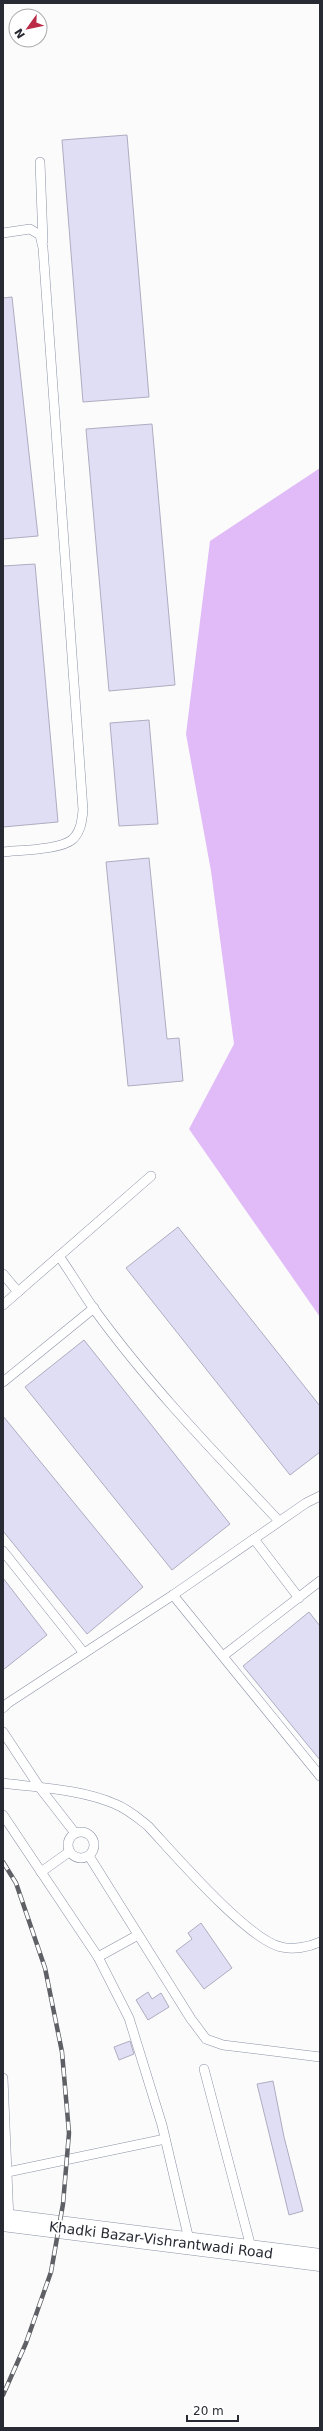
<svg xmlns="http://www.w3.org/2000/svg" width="323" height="2431" viewBox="0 0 323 2431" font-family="'DejaVu Sans',sans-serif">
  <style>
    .green { fill: #e0bbf7 }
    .building { fill: #e0def4; stroke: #aeacc0 }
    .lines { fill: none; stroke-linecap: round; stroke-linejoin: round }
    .service-casing { stroke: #8b92a5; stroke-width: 10 }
    .tertiary-casing { stroke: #8b92a5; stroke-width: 23 }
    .service { stroke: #fff; stroke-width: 9 }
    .tertiary { stroke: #fff; stroke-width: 22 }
    .rail-casing { stroke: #5e6066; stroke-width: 4.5 }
    .rail { stroke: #fff; stroke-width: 3; stroke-dasharray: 9; stroke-linecap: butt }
    .labels { text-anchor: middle; stroke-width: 4; stroke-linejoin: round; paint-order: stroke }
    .street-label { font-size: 14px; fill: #272a32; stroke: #fff }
  </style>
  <rect width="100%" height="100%" fill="#fbfbfb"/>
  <polygon class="green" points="320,468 320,1317 189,1129 234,1044 211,871 186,734 210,541"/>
  <g class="building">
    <polygon points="127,135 149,397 83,402 62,140"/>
    <polygon points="12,297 38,536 3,539 3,298"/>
    <polygon points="152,424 175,685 109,691 86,429"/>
    <polygon points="35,564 58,822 3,827 3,566"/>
    <polygon points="149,720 158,824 119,826 110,723"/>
    <polygon points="149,858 167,1039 179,1038 183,1081 128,1086 106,862"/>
    <polygon points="178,1227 320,1406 320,1452 290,1475 126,1268"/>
    <polygon points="84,1340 230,1524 172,1570 25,1387"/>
    <polygon points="3,1416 143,1587 87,1634 3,1531"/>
    <polygon points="3,1578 47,1635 3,1670"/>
    <polygon points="309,1612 320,1626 320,1760 243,1666"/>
    <polygon points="201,1923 232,1968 204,1989 176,1951 192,1939 188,1933"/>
    <polygon points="148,1992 152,1999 161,1993 169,2007 148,2020 136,2000"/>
    <polygon points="130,2041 134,2054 119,2060 114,2047"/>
    <polygon points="273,2081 284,2137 303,2211 289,2215 257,2084"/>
  </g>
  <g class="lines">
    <defs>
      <g id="service">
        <polyline points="40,162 43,241"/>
        <path d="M3 233 30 229 40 235 43 248 83 810C82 820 81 831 73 839 61 850 20 850 3 852"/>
        <path d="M59 1256C71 1273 82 1292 94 1309 149 1385 215 1453 279 1521"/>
        <polyline points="3,1274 18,1292"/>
        <polyline points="3,1305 151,1176"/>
        <polyline points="3,1382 94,1308"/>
        <polyline points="254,1539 299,1598"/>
        <polyline points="3,1551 84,1653"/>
        <polyline points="173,1595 320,1776"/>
        <polyline points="223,1656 320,1581"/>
        <polyline points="3,1708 8,1703 173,1595 306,1503 320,1496"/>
        <polyline points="3,1732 40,1788 75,1833"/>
        <path d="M3 1783C39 1788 81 1789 115 1804 128 1809 138 1818 148 1826 174 1854 248 1940 281 1947 293 1950 309 1947 320 1942"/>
        <polyline points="3,1815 98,1957 129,2018 162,2125 190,2244"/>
        <circle cx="81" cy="1845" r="13"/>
        <polyline points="89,1856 191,2019 206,2039 223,2045 320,2057"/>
        <polyline points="41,1872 69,1852"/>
        <polyline points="98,1957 138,1935"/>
        <polyline points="204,2069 252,2251"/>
        <polyline points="3,2078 9,2221"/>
        <polyline points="3,2173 165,2139"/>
      </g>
      <polyline id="tertiary" points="3,2220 320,2260"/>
    </defs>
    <use href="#service" class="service-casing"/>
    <use href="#tertiary" class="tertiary-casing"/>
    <use href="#service" class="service"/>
    <use href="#tertiary" class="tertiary"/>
    <defs>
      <polyline id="rail" points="3,1862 16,1883 45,1968 62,2052 69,2133 63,2204 51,2272 26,2343 3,2395"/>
    </defs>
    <use href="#rail" class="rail-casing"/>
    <use href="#rail" class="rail"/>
  </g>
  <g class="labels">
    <g class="street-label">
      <text transform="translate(161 2240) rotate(7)" y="5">Khadki Bazar-Vishrantwadi Road</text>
    </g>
  </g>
  <rect width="323" height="2431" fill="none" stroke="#272a32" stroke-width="8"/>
  <g transform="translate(28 28) rotate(237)"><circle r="19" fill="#ffffff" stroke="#a9aaad"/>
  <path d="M0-3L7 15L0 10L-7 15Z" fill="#bb2a47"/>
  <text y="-6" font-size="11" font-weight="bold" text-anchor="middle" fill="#272a32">N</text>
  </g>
  <path d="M187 2415v6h51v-6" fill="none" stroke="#272a32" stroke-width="2"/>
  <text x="193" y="2415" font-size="12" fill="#272a32" stroke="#ffffff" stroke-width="3" paint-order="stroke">20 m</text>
</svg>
